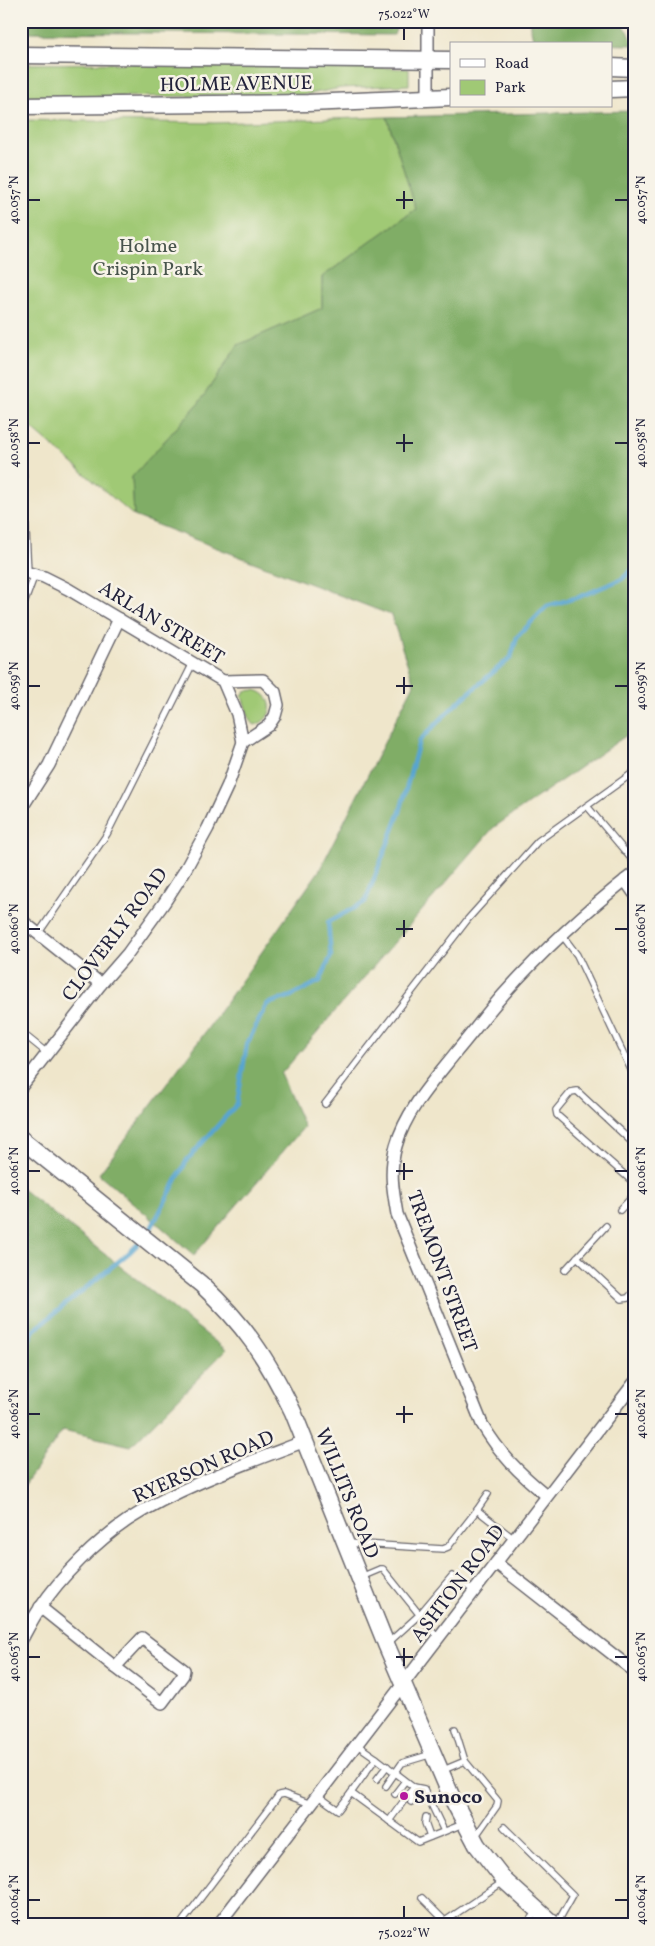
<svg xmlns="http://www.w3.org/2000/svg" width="655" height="1946" viewBox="0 0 655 1946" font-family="Vollkorn,serif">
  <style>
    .green { fill: #a0c975; stroke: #617658 }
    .forest { fill: #80ad66; stroke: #516850 }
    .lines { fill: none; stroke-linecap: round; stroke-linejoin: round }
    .stream { stroke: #58a5d0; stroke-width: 4.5 }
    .lane-casing { stroke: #6a676d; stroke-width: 8 }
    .street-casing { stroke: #6a676d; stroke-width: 14 }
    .secondary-casing { stroke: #6a676d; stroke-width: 19 }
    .lane { stroke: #fff; stroke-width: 5.5 }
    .street { stroke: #fff; stroke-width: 11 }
    .secondary { stroke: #fff; stroke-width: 16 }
    .ticks { fill: none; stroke: #22223b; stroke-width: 2 }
    .poi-dot { fill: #b5179e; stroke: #f7f3e8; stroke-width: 2 }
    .labels { text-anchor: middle; stroke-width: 5; stroke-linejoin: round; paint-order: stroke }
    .street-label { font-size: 20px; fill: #22223b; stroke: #f7f3e8 }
    .park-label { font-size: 20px; fill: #48544c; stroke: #f7f3e8 }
    .poi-label { font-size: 20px; font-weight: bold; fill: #22223b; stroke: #f7f3e8; text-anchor: start }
    .neatline { fill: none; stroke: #22223b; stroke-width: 2 }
    .ticks-label { font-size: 12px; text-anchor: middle; fill: #22223b }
  </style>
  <rect width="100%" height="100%" fill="#f7f3e8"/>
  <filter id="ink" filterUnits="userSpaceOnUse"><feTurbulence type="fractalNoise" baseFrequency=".02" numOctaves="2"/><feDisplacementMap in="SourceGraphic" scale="10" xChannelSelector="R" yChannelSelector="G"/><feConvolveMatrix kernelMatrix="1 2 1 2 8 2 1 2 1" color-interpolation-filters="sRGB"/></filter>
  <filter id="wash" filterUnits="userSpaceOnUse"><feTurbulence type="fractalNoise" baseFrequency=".0096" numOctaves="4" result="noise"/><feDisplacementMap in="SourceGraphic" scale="20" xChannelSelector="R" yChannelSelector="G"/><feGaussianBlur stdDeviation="1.12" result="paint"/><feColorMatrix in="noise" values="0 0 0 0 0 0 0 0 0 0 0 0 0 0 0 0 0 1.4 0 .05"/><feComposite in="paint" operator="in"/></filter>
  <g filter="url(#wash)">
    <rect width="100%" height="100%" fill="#efe6cb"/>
    <g class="green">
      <polygon points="273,62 409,69 409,85 341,88 299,96 21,97 21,64"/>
      <polygon points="387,117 416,209 322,277 322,308 238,345 199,403 132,477 134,516 21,419 21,120 215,123"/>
      <path d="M254 690C275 694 276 719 255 725L250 721 242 696 245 691Z"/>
    </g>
    <g class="forest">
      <polygon points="21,21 399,21 394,35 21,32"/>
      <polygon points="529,21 619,21 628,31 634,45 534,43"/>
      <polygon points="634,111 634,730 493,828 281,1074 304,1127 194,1255 99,1174 196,1045 319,871 414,684 391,615 134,516 132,477 199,403 238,345 322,308 322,277 416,209 387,117"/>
      <polygon points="21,1188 226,1350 131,1446 63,1430 21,1490"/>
    </g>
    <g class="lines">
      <g class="stream">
        <polyline points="147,1236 187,1160 237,1104 247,1044 267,1004 291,996 320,981 331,956 328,922 365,902 400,812 419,741 456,704 511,657 517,637 547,606 579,597 622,579 634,568"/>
        <polyline points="21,1355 34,1330 130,1252 141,1241"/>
      </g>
    </g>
  </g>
  <g filter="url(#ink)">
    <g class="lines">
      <defs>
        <g id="lane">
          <polyline points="21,428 28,573"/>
          <polyline points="21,612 35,574"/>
          <polyline points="587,806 634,862"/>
          <polyline points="38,934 107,834 193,663"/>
          <polyline points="562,935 577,955 634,1076"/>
          <polyline points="21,1032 47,1053"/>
          <polyline points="325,1104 468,919 538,841 634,772"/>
          <polyline points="634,1144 577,1091 571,1092 556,1110 557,1115 634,1183"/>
          <polyline points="620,1210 634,1195"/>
          <polyline points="577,1257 622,1299 628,1298 634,1291"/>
          <polyline points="565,1270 606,1226"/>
          <polyline points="488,1494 477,1510 514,1539"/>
          <polyline points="347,1543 443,1549 448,1547 477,1510"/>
          <polyline points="361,1577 380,1569 383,1569 439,1639"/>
          <polyline points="388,1643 419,1615 452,1576 475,1591"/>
          <polyline points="455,1729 465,1761"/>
          <polyline points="356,1744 376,1758"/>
          <polyline points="441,1771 465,1761 498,1801 497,1806 475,1837"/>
          <polyline points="377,1779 387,1766"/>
          <polyline points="386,1786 402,1763 432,1754"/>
          <polyline points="410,1792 413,1798 411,1802"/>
          <polyline points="351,1793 376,1758 414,1787 424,1789 444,1831"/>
          <polyline points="395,1794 405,1781"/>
          <polyline points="317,1795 338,1810 351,1793 418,1842 463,1824"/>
          <polyline points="426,1817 425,1823 430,1837"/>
          <polyline points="389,1821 414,1787"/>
          <polyline points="504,1827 573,1895 556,1925"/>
          <polyline points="422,1898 445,1921 503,1882"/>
          <polyline points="180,1925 279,1795 284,1794 311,1804"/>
          <polyline points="526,1925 537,1910"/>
        </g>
        <g id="street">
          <polyline points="428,21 428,98"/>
          <polyline points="21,571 44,577 68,589 223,681 237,714 243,742"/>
          <polyline points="21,809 49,765 119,619"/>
          <polyline points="625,880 634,893"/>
          <polyline points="21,920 101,984"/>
          <polyline points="21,1087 101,984 128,953 164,903 184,872 208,828 228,785 243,742 269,725 275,716 278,705 275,692 263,680 223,681"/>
          <path d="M546 1495C519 1473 500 1454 482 1424L397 1214C393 1191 389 1170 396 1146 406 1110 434 1080 457 1051 473 1032 487 1013 503 995 543 950 587 910 634 873"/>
          <polyline points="496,1563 634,1671"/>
          <polyline points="40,1607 115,1667"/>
          <polygon points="142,1638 184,1670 183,1675 162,1703 115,1667"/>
          <path d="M21 1641C27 1630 33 1618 40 1608 61 1576 97 1541 128 1520 179 1487 248 1463 305 1441"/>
          <polyline points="218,1925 634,1383"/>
        </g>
        <g id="secondary">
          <polyline points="21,55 451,60"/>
          <polyline points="611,67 634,68"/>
          <polyline points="611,89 634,88"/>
          <polyline points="21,106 308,103 451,97"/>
          <path d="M21 1139 201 1284C245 1325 267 1358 293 1412L386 1644 452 1798 477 1845 505 1881 554 1925"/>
        </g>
      </defs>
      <use href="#lane" class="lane-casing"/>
      <use href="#street" class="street-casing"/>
      <use href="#secondary" class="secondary-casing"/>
      <use href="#lane" class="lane"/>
      <use href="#street" class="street"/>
      <use href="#secondary" class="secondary"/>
    </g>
  </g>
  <path class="ticks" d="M404 28V40M404 191V209M28 200H40M396 200H413M615 200H628M404 434V452M28 443H40M396 443H413M615 443H628M404 677V694M28 686H40M396 686H413M615 686H628M404 920V937M28 929H40M396 929H413M615 929H628M404 1163V1180M28 1171H40M396 1171H413M615 1171H628M404 1406V1423M28 1414H40M396 1414H413M615 1414H628M404 1648V1666M28 1657H40M396 1657H413M615 1657H628M28 1900H40M615 1900H628M404 1906V1918"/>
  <circle class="poi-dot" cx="404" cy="1796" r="5"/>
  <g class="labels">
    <g class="street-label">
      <text transform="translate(236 83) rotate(-1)" y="7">HOLME AVENUE</text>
      <text transform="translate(162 622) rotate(31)" y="7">ARLAN STREET</text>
      <text transform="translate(114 934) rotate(-53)" y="7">CLOVERLY ROAD</text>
      <text transform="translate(443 1271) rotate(70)" y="7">TREMONT STREET</text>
      <text transform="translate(203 1466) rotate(-24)" y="7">RYERSON ROAD</text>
      <text transform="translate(348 1493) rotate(68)" y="7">WILLITS ROAD</text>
      <text transform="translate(457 1583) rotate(-53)" y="7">ASHTON ROAD</text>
    </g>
    <g class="park-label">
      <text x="148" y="252">Holme<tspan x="148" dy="23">Crispin Park</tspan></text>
    </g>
    <g class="poi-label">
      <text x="414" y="1803">Sunoco</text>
    </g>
  </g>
  <rect width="655" height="1946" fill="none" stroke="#f7f3e8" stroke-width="55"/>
  <rect x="450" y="42" width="162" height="65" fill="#f7f3e8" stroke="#a29fa3"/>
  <rect x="460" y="59" width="25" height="8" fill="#ffffff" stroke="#a29fa3"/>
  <text x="495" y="68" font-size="15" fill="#22223b">Road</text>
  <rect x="460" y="80" width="25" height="15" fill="#a0c975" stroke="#a29fa3"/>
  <text x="495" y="92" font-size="15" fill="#22223b">Park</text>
  <rect x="28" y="28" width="600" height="1890" class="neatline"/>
  <g class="ticks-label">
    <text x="404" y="18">75.022°W</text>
    <text transform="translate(641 200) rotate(-90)" y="4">40.057°N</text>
    <text transform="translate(14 200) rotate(-90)" y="4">40.057°N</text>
    <text transform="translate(641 443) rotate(-90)" y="4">40.058°N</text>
    <text transform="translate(14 443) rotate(-90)" y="4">40.058°N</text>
    <text transform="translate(14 686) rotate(-90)" y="4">40.059°N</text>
    <text transform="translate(641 686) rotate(-90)" y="4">40.059°N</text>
    <text transform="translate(14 929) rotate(-90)" y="4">40.060°N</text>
    <text transform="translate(641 929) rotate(-90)" y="4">40.060°N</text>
    <text transform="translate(14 1171) rotate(-90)" y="4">40.061°N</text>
    <text transform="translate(641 1171) rotate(-90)" y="4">40.061°N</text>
    <text transform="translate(641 1414) rotate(-90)" y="4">40.062°N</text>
    <text transform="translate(14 1414) rotate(-90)" y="4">40.062°N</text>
    <text transform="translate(641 1657) rotate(-90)" y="4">40.063°N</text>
    <text transform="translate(14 1657) rotate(-90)" y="4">40.063°N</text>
    <text transform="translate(641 1900) rotate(-90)" y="4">40.064°N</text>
    <text transform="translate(14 1900) rotate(-90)" y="4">40.064°N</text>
    <text x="404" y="1937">75.022°W</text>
  </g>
</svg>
